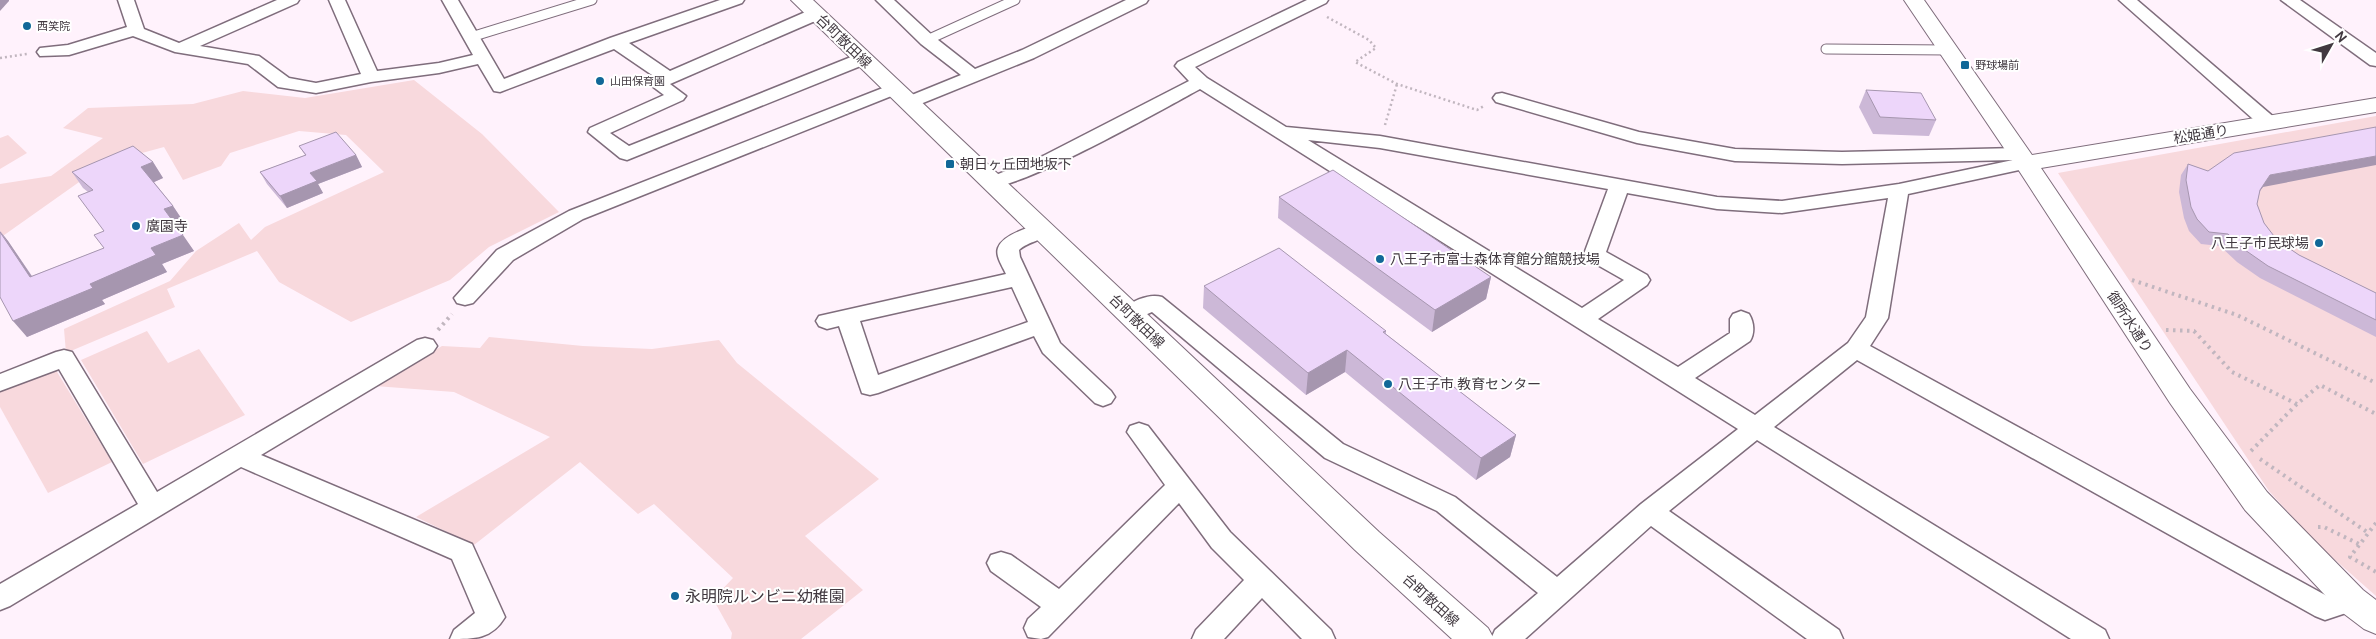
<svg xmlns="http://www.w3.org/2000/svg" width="2376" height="639" viewBox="0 0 2376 639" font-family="Cabin,'Noto Sans JP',sans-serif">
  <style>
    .green { fill: #f8d9dd }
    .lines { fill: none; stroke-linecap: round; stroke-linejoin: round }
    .service-casing { stroke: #7f6d7c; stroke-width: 11 }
    .minor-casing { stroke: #7f6d7c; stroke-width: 3 }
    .tertiary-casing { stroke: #7f6d7c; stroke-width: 2 }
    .path-far1 { stroke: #c1b6bf; stroke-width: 2.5; stroke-dasharray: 2 3; stroke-linecap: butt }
    .path { stroke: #c1b6bf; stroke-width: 4; stroke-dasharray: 2.5 4.5; stroke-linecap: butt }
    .service { stroke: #fff; stroke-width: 9 }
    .minor { fill: #fff; fill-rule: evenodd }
    .tertiary { fill: #fff; fill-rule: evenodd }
    .wall { fill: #ccb8d7 }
    .shaded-wall { fill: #a696af }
    .building { fill: #edd6fa; stroke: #a696af }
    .poi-dot { fill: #116898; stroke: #fff; stroke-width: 2 }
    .labels { text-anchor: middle; stroke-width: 4; stroke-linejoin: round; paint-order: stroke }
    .far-poi-label { font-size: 11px; fill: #413940; stroke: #fff; text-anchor: start }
    .street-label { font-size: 14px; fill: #413940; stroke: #fff }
    .poi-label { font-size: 14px; fill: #413940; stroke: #fff; text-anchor: start }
    .near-poi-label { font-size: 16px; fill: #413940; stroke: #fff; text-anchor: start }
  </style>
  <rect width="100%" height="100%" fill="#fff2fc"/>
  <g class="green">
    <polygon points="414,80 482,134 559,212 489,247 450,280 351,322 279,282 257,251 167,289 175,307 66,353 64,329 170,281 196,251 239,223 251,240 265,227 384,172 346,135 299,131 230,153 221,166 183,180 164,147 87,168 82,180 0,238 0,184 51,176 103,138 63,128 88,108 193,104 243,91 305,98"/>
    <polygon points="2376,116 2376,596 2316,543 2269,491 2058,173"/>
    <polygon points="8,135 27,153 0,169 0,138"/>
    <polygon points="147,331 168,363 199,349 245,415 143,464 81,360"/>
    <polygon points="489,337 583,346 652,349 719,340 737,363 879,479 805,536 863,590 801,639 731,639 732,633 713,599 733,578 654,504 638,514 580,462 474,545 416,517 550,437 454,392 375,386 442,346 480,348"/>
    <polygon points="54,367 112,462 48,493 0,407 0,391"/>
  </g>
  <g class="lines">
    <defs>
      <g id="service">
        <polyline points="471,37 592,0"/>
        <polyline points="927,40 1015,0"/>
        <polyline points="1826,49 1948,50"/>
      </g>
      <g id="minor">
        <polygon points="118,0 134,0 144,29 179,43 277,0 299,0 297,3 200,46 259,56 289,78 316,83 361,74 329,0 345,0 377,71 439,63 473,55 442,0 458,0 504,79 610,38 720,0 744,0 742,3 629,43 670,71 810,10 822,10 824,14 822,18 670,84 686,96 683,100 610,133 629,146 856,55 868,55 871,59 868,63 627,160 620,158 588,132 590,128 664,95 648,83 655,77 614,49 500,92 494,91 478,64 439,73 371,82 316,93 278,87 248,64 175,52 133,36 69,55 40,56 37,52 40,48 68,45 127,27"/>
        <polygon points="876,0 894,0 933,36 975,69 1022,50 1126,0 1148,0 1146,3 1034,58 908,109 902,107 899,103 902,99 961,75 921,44"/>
        <path d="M1307 0H1328L1326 3 1195 67 1207 78 1286 127 1380 136 1717 197 1782 201 1899 184 2013 160 1842 164 1735 161 1637 143 1496 102 1493 98 1496 94 1502 93 1639 132 1735 149 1842 152 2018 148 2025 150 2028 154 2025 157 2033 159 2036 163 2033 167 1908 194 1888 318 1870 346 2327 596 2351 588 2361 592 2365 600 2361 608 2325 620 2315 616 1857 360 1774 427 2105 630 2109 639H2071L1757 440 1669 511 1839 630 1843 639H1807L1651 526 1525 639H1491L1495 630 1538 593 1437 511 1325 458 1152 312 1131 321 1123 319 1120 314C1127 302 1149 293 1162 297L1343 444 1455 497 1557 577 1641 504 1738 429 1200 89C1167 107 1013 194 986 187L983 183 986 179 1043 156 1189 81 1175 66 1178 62ZM1308 140 1380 148 1608 189 1584 254 1587 259 1624 280 1582 308ZM1627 193 1717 209 1782 213 1888 198 1866 317 1848 343 1755 415 1695 378 1750 341C1755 333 1754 322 1749 314L1741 311 1733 314 1730 319V333L1678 367 1598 319 1647 285 1650 280 1647 275 1606 252Z"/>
        <polygon points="2119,0 2137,0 2276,119 2278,123 2276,127 2262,127"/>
        <polygon points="2281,0 2300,0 2376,53 2376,66 2370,65"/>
        <polygon points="893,84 899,85 902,89 899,93 583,219 513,260 473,303 465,305 457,303 454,298 497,250 569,211"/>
        <path d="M1042 224 1049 225 1052 230C1045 241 1028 241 1019 250L1020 257 1060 343 1111 391 1115 397 1111 403 1103 406 1095 403 1043 353 1034 336 878 393 870 395 862 393 839 326 827 329 819 326 816 321 819 316 1006 274C1003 267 995 256 998 248 1003 234 1030 227 1042 224ZM1012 287 1028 322 878 375 860 321Z"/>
        <path d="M425 338 433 340 437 346 433 352 261 455 472 544 505 617C492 639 475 639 450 639L454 630 475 613 452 559 241 467 10 606 0 610V584L138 504 59 369 0 391V374L56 352 64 350 72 352 157 492 417 340Z"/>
        <polygon points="1139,423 1148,426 1230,532 1331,630 1335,639 1302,639 1262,598 1224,639 1192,639 1196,630 1244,580 1212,548 1179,503 1048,637 1041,639 1028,637 1024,628 1028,619 1041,607 991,571 987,563 991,555 1001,552 1011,555 1059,589 1165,485 1127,432 1130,426"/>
      </g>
      <g id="tertiary">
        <polygon points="791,0 813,0 1379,532 1488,628 1494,639 1452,639 1355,550"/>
        <polygon points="1904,0 1924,0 2032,155 2376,98 2376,112 2041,168 2190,389 2267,492 2363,590 2376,600 2376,634 2364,629 2339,610 2245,510 2170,403 2014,163"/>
      </g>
    </defs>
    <use href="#service" class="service-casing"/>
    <use href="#minor" class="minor-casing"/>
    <use href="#tertiary" class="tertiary-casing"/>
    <g class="path-far1">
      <polyline points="1327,17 1369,40 1376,48 1355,62 1397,84 1477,110 1484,106"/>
      <polyline points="0,58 27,54"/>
      <polyline points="1385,125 1397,84"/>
    </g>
    <g class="path">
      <polyline points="2132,280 2237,315 2376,383"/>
      <polyline points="438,330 452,314"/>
      <polyline points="2166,330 2194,331 2232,372 2297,404"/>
      <polyline points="2251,451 2297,404 2320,385 2376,414"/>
      <polyline points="2260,459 2367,532"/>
      <polyline points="2376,523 2350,557 2376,572"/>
      <polyline points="2318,527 2324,527 2359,544"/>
    </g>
    <use href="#service" class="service"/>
    <use href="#minor" class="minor"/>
    <use href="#tertiary" class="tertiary"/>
  </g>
  <g class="wall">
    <polygon points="1866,90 1936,120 1929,136 1873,134 1859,107"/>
    <polygon points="299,146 356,155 362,167 318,184 323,193 287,208 267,184 260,172 305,155"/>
    <polygon points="153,162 163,178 154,182 173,206 183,221 175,225 194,251 162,264 167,272 102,300 105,304 27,337 0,297 0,231 8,241 32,276 104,248 104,231 88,192 83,188 72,172"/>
    <polygon points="2188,164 2208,171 2263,187 2260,191 2257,204 2264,223 2277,240 2299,255 2376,293 2376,337 2260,278 2237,262 2220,246 2201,244 2189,231 2184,218 2179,192 2181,175"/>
    <polygon points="1279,197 1491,277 1486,299 1432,332 1278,218"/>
    <polygon points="1204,286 1386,331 1386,334 1516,435 1510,457 1476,480 1345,372 1306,395 1203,308"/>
  </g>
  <g class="shaded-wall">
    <polygon points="0,0 9,0 9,1 0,11"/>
    <polygon points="356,155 362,167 318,184 323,193 287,208 280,196 310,173"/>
    <polygon points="2376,156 2376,165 2263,187 2252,201 2270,175"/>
    <polygon points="153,162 163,178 152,183 141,167"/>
    <polygon points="173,206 183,221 174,225 164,209"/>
    <polygon points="0,231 8,241 43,293 30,277"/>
    <polygon points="183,235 194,251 162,264 167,272 102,300 105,304 27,337 13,321 90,284 151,248"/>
    <polygon points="1491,277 1486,299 1432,332 1435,310"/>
    <polygon points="1347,350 1345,372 1306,395 1308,373"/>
    <polygon points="1516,435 1510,457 1476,480 1481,458"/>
  </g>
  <g class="building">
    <polygon points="1866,90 1921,93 1936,120 1880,117"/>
    <polygon points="2376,127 2376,156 2270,175 2260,190 2257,204 2264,223 2277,240 2299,255 2376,293 2376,320 2268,266 2245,250 2228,234 2209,232 2197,219 2191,207 2186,180 2188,164 2208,171 2234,153"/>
    <polygon points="336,132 356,155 310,173 317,181 280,196 260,172 306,155 299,146"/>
    <polygon points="133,146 153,162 141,167 173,206 164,209 183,235 151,248 156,255 90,284 93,288 13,321 0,297 0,232 30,277 104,248 94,235 104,231 78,196 93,190 72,172"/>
    <polygon points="1333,170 1491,277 1435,310 1279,197"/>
    <polygon points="1279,248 1386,331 1383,332 1516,435 1481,458 1347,350 1308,373 1204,286"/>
  </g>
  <g class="poi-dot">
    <circle cx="27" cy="26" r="5"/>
    <rect x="1960" y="60" width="10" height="10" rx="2.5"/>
    <circle cx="600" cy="81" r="5"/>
    <rect x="945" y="159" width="10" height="10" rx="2.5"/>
    <circle cx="136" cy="226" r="5"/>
    <circle cx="2319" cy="243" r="5"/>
    <circle cx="1380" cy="259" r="5"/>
    <circle cx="1388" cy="384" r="5"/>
    <circle cx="675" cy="596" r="5"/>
  </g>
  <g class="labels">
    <g class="far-poi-label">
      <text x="37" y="30">西笑院</text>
      <text x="1975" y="69">野球場前</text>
      <text x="610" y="85">山田保育園</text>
    </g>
    <g class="street-label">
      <text transform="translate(844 41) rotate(44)" y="5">台町散田線</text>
      <text transform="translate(2201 134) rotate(-9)" y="5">松姫通り</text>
      <text transform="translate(1137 321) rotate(44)" y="5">台町散田線</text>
      <text transform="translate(2130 322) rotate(57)" y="5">御所水通り</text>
      <text transform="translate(1431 600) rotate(42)" y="5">台町散田線</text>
    </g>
    <g class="poi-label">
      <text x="960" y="169">朝日ヶ丘団地坂下</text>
      <text x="146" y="231">廣園寺</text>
      <text x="2309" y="248" text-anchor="end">八王子市民球場</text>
      <text x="1390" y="264">八王子市富士森体育館分館競技場</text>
      <text x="1398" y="389">八王子市 教育センター</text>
    </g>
    <g class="near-poi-label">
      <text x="685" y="602">永明院ルンビニ幼稚園</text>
    </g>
  </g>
  <g transform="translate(2331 45) rotate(51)" stroke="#ffffff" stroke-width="4" paint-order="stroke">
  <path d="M0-4L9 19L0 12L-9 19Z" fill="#413940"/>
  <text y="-8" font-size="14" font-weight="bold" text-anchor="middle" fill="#413940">N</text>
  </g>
</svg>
